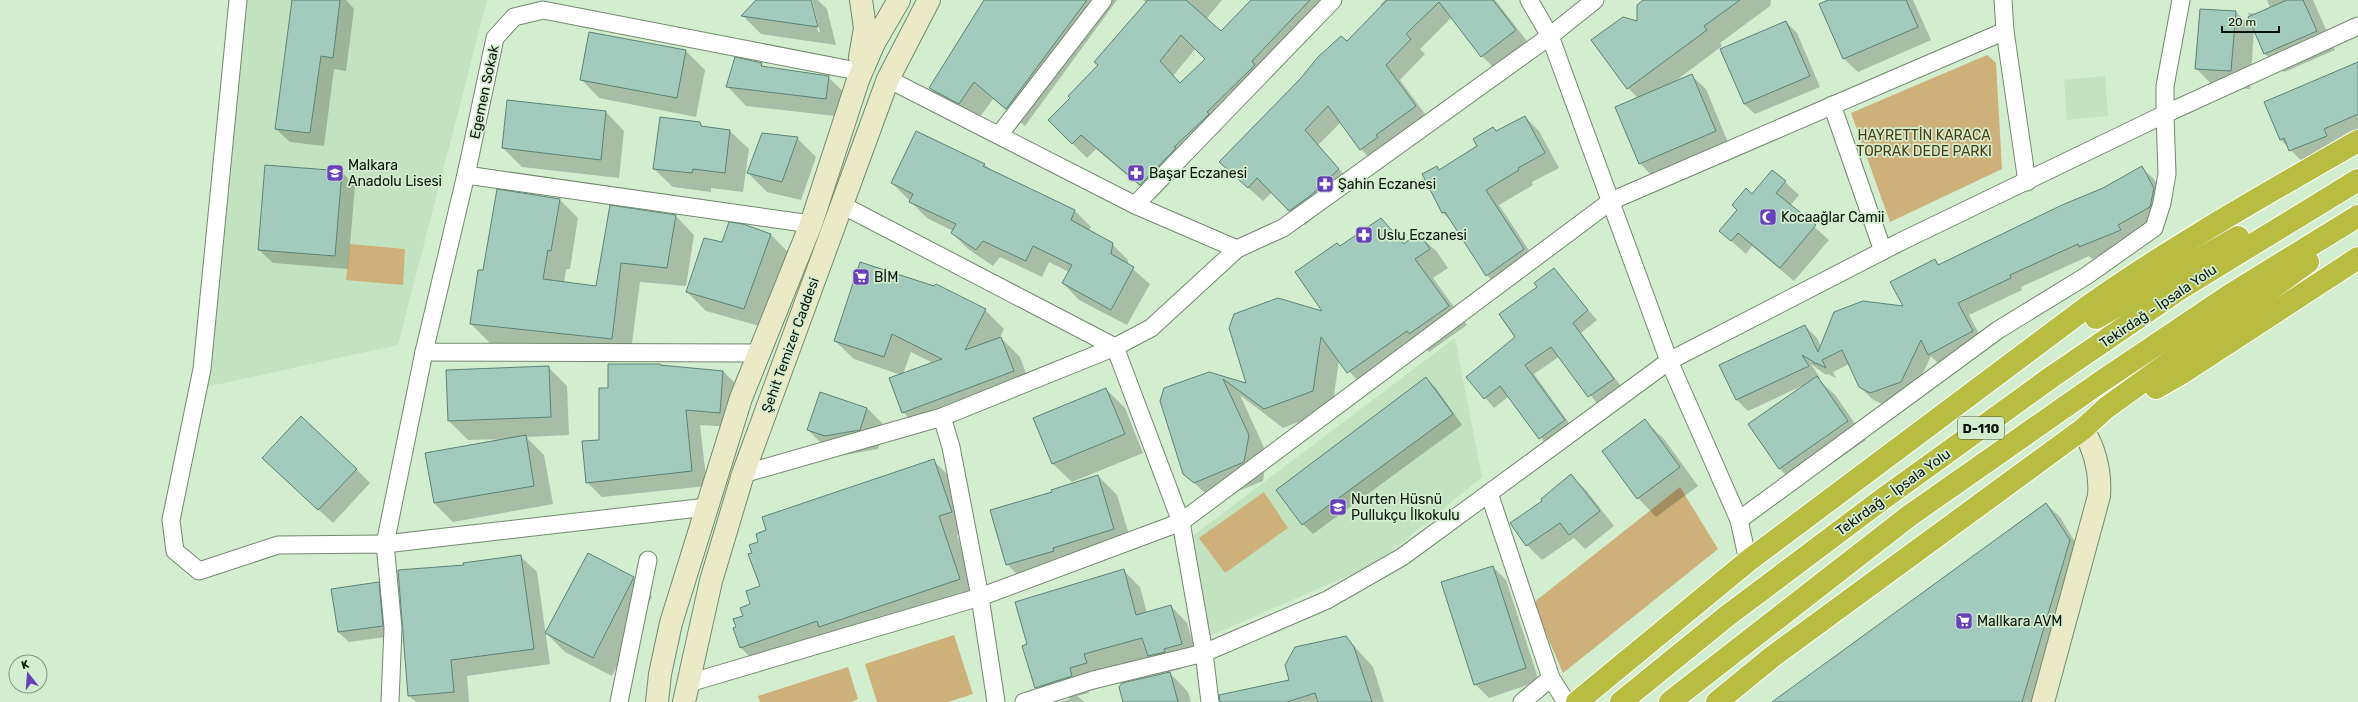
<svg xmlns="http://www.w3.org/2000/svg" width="2358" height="702" viewBox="0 0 2358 702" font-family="Rubik,sans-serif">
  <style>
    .built { fill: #c3e2bf }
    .green { fill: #ceb07a }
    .shadow { fill: #0003; fill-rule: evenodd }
    .building { fill: #a2cbbd; stroke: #5c8376; fill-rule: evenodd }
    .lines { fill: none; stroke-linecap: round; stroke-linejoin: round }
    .street-casing { stroke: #72896e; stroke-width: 19 }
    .secondary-casing { stroke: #72896e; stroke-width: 24 }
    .highway-casing { stroke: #fff; stroke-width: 24 }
    .street { stroke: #fff; stroke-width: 17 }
    .secondary { stroke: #eaebc6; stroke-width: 22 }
    .highway { stroke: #b8bd41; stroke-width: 22 }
    .labels { text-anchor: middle; stroke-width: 3.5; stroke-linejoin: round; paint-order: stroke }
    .shield { fill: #d3edcf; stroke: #475545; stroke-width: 1 }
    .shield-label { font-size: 13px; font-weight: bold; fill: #0b140a }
    .street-label { font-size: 14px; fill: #0b140a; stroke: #d3edcf }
    .park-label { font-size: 14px; fill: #4f3b11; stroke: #d3edcf }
    .poi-label { font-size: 14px; fill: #0b140a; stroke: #d3edcf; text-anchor: start }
  </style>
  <rect width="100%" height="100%" fill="#d3edcf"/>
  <g class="built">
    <polygon points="245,0 487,0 398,345 206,387"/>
    <polygon points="2105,76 2108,116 2067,120 2064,80"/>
    <polygon points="1455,338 1482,477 1376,564 1207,637 1190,538"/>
  </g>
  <g class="green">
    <polygon points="1987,55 1996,63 2002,169 1890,222 1851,113"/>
    <polygon points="350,244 405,249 403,285 346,280"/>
    <polygon points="1680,487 1718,549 1563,673 1533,603"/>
    <polygon points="1264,492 1288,528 1225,573 1199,538"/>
    <polygon points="954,635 973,694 948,702 877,702 865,664"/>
    <polygon points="848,667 858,699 851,702 760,702 758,696"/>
  </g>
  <g class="shadow">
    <polygon points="293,0 346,0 354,9 346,71 334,69 324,146 290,142 276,129"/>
    <polygon points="757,0 810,0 818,32 820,32 812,0 818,0 827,9 836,45 761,34 743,16"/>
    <polygon points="986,0 1117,0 1025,126 993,99 977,121 948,106 930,88"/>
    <path d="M1143 0H1222L1207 18 1221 32 1253 0H1336L1265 76 1268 79 1221 127 1222 129 1217 134 1188 161 1189 163 1155 199 1096 149 1087 158 1049 120 1072 98 1099 65 1147 4ZM1196 48 1206 59 1180 83 1173 76Z"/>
    <polygon points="1385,0 1495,0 1530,45 1496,70 1482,56 1452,17 1420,49 1425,54 1400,80 1430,121 1375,164 1361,149 1341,122 1318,145 1352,184 1305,225 1272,192 1263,201 1235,176 1347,42 1382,6 1380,5"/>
    <polygon points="1645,0 1771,0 1770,6 1720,43 1722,46 1674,82 1692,76 1706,89 1729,145 1653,177 1640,163 1638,98 1628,88 1592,40 1638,22"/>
    <polygon points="1830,0 1913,0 1931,40 1858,72 1844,59 1820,4"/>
    <polygon points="2267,0 2313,0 2335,50 2284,72 2265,54 2248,13 2273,15"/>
    <polygon points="2236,12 2254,31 2250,89 2214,87 2196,68"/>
    <polygon points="1786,22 1797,33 1820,87 1755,114 1744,104"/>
    <polygon points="590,33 686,51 705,70 696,117 599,98 581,79"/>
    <polygon points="2358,62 2358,141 2309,169 2281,140"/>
    <polygon points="761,64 766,68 828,77 847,95 844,117 746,106 728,87"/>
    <polygon points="606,112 624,131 619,178 522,167 503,148"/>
    <polygon points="1525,117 1539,131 1559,168 1532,182 1533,185 1499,205 1538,264 1501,290 1487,275 1452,222 1443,213 1423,174 1437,167 1440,171 1497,132"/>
    <polygon points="699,123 704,127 730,131 749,149 743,192 711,188 711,192 673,187 654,169"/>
    <polygon points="797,138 816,157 801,200 767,192 748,173"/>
    <polygon points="984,164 991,171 1075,211 1091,227 1089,231 1112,244 1128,260 1128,265 1150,284 1127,325 1079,300 1063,283 1069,272 1049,262 1042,277 1000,257 993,266 968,249 952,233 953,231 927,218 892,183"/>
    <polygon points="2142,168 2154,179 2166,201 2132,242 2092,259 2089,256 2021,287 2022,290 1969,315 1984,343 1941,366 1931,356 1913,394 1882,404 1872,399 1860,387 1849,364 1833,372 1836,378 1828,374 1826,375 1811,364 1820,378 1818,379 1836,396 1866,440 1798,487 1780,469 1804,385 1748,411 1737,400 1805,326 1817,338 1821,347 1905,308 1935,260 1940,266 2104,189"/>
    <polygon points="1773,171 1799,195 1790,206 1829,240 1794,281 1752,246 1746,254 1720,231"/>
    <polygon points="342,172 355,186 348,269 273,263 259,250"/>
    <polygon points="559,199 578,218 570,269 566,269 564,283 597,287 610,207 676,216 694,235 686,286 640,282 630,358 490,343 471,324 483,271"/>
    <polygon points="1381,219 1405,244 1418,234 1437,252 1448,268 1433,278 1467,325 1429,352 1426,349 1367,391 1339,360 1332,409 1283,428 1240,395 1267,454 1263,481 1214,501 1184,474 1209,373 1248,384 1324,313 1340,247"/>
    <polygon points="742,225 771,235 790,254 763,327 706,311 687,292 722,243"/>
    <polygon points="1553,269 1597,320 1581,333 1623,389 1599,406 1560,356 1534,374 1574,430 1549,448 1509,396 1494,408 1468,378 1516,338 1539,287"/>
    <path d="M985 310 1004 329 999 339 1001 338 1020 357 1032 390 922 431 903 412 901 375 854 359 835 341ZM911 352 933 363 903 374Z"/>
    <polygon points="548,367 567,386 569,435 526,437 544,455 553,504 453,522 434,503 508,439 468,440 449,421"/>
    <polygon points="661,367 723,371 738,386 734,427 700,425 707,486 602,497 587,482 600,441"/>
    <polygon points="1426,378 1436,388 1462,425 1313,534 1303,524"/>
    <polygon points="1106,389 1125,408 1143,453 1072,482 1053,464"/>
    <polygon points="867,408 886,427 878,449 845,455 827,449 808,430"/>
    <polygon points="1645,421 1664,439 1698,486 1656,517 1638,498"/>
    <polygon points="933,460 952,479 970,531 957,535 978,598 760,667 741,648 734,629 738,627 761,587"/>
    <polygon points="356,469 370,483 333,523 277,471"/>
    <polygon points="1098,476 1117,495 1133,548 1025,583 1007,564 1053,493"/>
    <polygon points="1571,476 1586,490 1614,526 1585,549 1574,538 1542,560 1527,545 1512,523 1544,501"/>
    <polygon points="2046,504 2060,517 2083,555 2039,702 1773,702"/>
    <polygon points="588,554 634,578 652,597 612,676 565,652 546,633"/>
    <polygon points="520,556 537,572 550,664 467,676 469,702 416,702 409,696 465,566"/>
    <polygon points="1493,567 1506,580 1539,681 1489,698 1475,684"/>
    <polygon points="1123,570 1140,587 1147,613 1171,606 1187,623 1198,660 1180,665 1181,669 1169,672 1188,692 1191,702 1124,702 1166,674 1149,657 1100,670 1086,685 1089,693 1077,696 1085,702 1061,702 1070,699 1063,692 1050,696 1033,679 1029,645"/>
    <polygon points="378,583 389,593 393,636 349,642 338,632"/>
    <polygon points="1346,637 1373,667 1384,702 1234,702 1291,681"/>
  </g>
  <g class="building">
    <polygon points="292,0 340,0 333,58 321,56 310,133 275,129"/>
    <polygon points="756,0 811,0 818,27 741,16"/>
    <polygon points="984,0 1087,0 1006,109 974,82 959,104 929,88"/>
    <path d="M1148 0H1186L1221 31 1251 0H1310L1252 61 1255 65 1207 112 1209 114 1203 120 1174 147 1176 148 1140 185 1081 135 1072 144 1048 120 1070 98 1068 96 1098 65 1094 62ZM1181 35 1205 59 1180 83 1160 61Z"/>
    <polygon points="1387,0 1493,0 1516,30 1481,57 1439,2 1406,34 1411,39 1386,65 1416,106 1376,135 1378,137 1360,150 1328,106 1305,130 1339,169 1310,196 1289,211 1257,178 1248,188 1219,162 1301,78 1318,57 1341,36 1347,41"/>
    <polygon points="1643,0 1740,0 1704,26 1707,30 1627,89 1591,40 1623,17 1637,21 1637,5"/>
    <polygon points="1828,0 1906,0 1918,27 1843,59 1819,4"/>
    <polygon points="2287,0 2303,0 2317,31 2264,54 2248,17"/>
    <polygon points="2200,9 2236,11 2231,71 2195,69"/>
    <polygon points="1786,21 1810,76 1744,104 1720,49"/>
    <polygon points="589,32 686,50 677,98 580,80"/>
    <polygon points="735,57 762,63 761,66 829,76 826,99 726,87"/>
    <polygon points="2358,62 2358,114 2324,129 2327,136 2289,151 2284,138 2280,140 2264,102"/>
    <polygon points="1692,74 1716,131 1639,164 1615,107"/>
    <polygon points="507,100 606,111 601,160 502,148"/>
    <polygon points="1525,116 1545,153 1518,168 1519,170 1486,190 1524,249 1486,276 1445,212 1442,213 1422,174 1437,166 1439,170 1477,146 1473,139 1493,127 1496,131"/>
    <polygon points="660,117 700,122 701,126 730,130 725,173 693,169 692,173 653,169"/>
    <polygon points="916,131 985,164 983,166 1075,210 1071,220 1113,243 1111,254 1134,267 1111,310 1062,283 1072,265 1033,246 1026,261 983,241 976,250 951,233 956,224 909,202 913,194 891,183"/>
    <polygon points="762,133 798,137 782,182 747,173"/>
    <polygon points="265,165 342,171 335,256 258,250"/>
    <polygon points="2142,166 2154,188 2150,207 2118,225 2121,230 2079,247 2078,244 2010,275 2011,278 1958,303 1973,331 1928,355 1921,340 1901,382 1870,393 1859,387 1842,350 1822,360 1826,368 1816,363 1814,364 1814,362 1802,355 1809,366 1736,400 1719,365 1805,325 1818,352 1834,312 1863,301 1903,306 1890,282 1935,259 1938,265 2062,205 2103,188"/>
    <polygon points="1772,170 1786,181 1776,193 1816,225 1780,268 1738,233 1731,241 1719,231 1737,210 1732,205 1746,188 1752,194"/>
    <polygon points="497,189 560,199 551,251 548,250 543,279 596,286 610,205 676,215 667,268 621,263 612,339 470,324 478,270 483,270"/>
    <polygon points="1381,218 1404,244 1418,232 1430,249 1415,259 1449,306 1409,334 1407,331 1347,373 1321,337 1313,391 1264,409 1223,379 1249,435 1244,462 1194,483 1183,474 1160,401 1164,388 1209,372 1246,383 1229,328 1234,314 1278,298 1322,311 1295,272 1337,243 1340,246"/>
    <polygon points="729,222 743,224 771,234 744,309 686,292 704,238 722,242"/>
    <polygon points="860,262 934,286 936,284 986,309 965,350 1001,337 1014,371 902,413 889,378 942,359 892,334 884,357 834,341"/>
    <polygon points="1554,268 1588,310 1573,323 1614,379 1588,397 1551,347 1525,365 1565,420 1539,439 1500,386 1484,399 1466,377 1515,337 1499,314 1537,287 1534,283"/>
    <polygon points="608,364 660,364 660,365 723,371 720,413 686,410 692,471 586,483 582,441 599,440 599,388 608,388"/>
    <polygon points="549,366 551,417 448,421 446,370"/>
    <polygon points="1817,376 1848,421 1779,469 1748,424"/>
    <polygon points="1426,377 1453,414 1302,525 1276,490"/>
    <polygon points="1106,388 1125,434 1052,464 1033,418"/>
    <polygon points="820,392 867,408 860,430 825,436 807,430"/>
    <polygon points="301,416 357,469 318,510 262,458"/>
    <polygon points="1645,419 1680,467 1637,499 1602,451"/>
    <polygon points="526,435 534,486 434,503 425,453"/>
    <polygon points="934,459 952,512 939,516 960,579 819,627 817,621 740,648 733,628 736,627 733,619 743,616 740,608 750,604 746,591 760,586 748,554 752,553 749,545 758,542 756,534 766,530 762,517"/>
    <polygon points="1571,474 1600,511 1569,535 1560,523 1526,546 1510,523 1542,501 1541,499"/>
    <polygon points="1098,475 1114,529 1053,548 1054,551 1006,565 990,510 1052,492 1051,490"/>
    <polygon points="2046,503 2070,540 2022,702 1772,702"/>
    <polygon points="588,553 634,577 593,658 545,633"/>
    <polygon points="521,555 534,649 451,660 454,692 408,696 398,570 464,565 463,563"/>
    <polygon points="1493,566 1526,668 1474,685 1441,582"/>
    <polygon points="1124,569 1136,615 1171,605 1182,644 1164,649 1165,652 1148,656 1142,638 1084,654 1087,663 1070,668 1072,676 1035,688 1022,646 1027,644 1015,602"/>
    <polygon points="379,582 383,626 338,632 331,589"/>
    <polygon points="1346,636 1354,647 1372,702 1318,702 1315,693 1287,702 1220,702 1219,695 1289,680 1285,665 1295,647"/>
    <polygon points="1170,672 1178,702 1123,702 1119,687 1122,683"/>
  </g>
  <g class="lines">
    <defs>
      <g id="street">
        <polyline points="238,0 202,369 171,520 175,551 199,571 278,545 385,544 393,628 390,702"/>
        <polyline points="1529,0 1550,36 1669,361 1739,520 1748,561"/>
        <polyline points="2181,0 2165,86 2165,114 2358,26"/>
        <polyline points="2005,31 2027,182"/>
        <polyline points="888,79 1135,205 1237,249"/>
        <polyline points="1832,105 1883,251"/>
        <polyline points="999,135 1103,0"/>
        <polyline points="468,166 424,352 759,353"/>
        <polyline points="842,205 1115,347 1181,522 1204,653 1210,702"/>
        <polyline points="1135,205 1333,0"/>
        <polyline points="811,224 466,175 495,38 514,17 543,10 857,71"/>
        <polyline points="424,352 385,544 707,507"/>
        <polyline points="942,417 951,447 980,597 996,702"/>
        <polyline points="743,474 942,417 1115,347 1151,328 1237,249 1283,228 1550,36 1595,0"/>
        <polyline points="1489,493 1551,678 1522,702"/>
        <polyline points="1551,678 1566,702"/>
        <polyline points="689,683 980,597 1181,522 1611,201 2005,31 2003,0"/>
        <polyline points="619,702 648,560"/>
        <polyline points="1024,702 1093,680 1204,653 1327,600 1402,557 1669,361 1900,242 2165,114 2167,174 2162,203 2154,228 2086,276 1998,330 1739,520"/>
      </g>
      <g id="secondary">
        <polyline points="860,57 865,28 861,0"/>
        <polyline points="657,702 660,674 671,623 741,398 811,224 858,80 874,43 899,0"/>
        <polyline points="684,702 711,581 743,474 888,79 929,0"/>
        <path d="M2043 702 2099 496C2101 471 2095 450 2083 429"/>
      </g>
      <g id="highway">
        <polyline points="2096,318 2238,237"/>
        <polyline points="2156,388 2182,373 2358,258"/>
        <path d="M1577 702 1748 561 2087 307C2173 246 2266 194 2358 141"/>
        <polyline points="1621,702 1727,616 1880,501 2053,376 2183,287 2358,180"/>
        <polyline points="1670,702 1909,516 2099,383 2233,293 2358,216"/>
        <polyline points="1717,702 1772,657 2083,429 2106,408 2308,262"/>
      </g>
    </defs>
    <use href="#street" class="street-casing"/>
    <use href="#secondary" class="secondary-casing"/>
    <use href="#highway" class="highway-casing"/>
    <use href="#street" class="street"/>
    <use href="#secondary" class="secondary"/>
    <use href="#highway" class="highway"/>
  </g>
  <defs>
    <symbol id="school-square" viewBox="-11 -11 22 22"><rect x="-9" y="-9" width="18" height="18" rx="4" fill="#6641b9" stroke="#d3edcf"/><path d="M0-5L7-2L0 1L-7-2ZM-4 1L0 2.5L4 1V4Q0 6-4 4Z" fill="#fff"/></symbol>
    <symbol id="pharmacy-square" viewBox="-11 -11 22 22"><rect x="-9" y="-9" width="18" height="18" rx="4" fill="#6641b9" stroke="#d3edcf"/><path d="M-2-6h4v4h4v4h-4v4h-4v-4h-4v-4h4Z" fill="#fff"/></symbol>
    <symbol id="mosque-square" viewBox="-11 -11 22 22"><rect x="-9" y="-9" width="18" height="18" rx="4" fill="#6641b9" stroke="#d3edcf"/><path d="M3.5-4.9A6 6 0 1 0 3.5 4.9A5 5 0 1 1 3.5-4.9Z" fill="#fff"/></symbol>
    <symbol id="supermarket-square" viewBox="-11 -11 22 22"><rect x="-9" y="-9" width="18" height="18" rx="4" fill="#6641b9" stroke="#d3edcf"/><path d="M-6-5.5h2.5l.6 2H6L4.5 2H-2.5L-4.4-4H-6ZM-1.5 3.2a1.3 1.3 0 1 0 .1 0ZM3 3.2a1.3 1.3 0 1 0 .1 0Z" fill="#fff"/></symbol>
  </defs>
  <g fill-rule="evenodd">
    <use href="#school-square" x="325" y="163" width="20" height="20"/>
    <use href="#pharmacy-square" x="1126" y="163" width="20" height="20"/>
    <use href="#pharmacy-square" x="1315" y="174" width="20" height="20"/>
    <use href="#mosque-square" x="1758" y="207" width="20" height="20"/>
    <use href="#pharmacy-square" x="1354" y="225" width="20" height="20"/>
    <use href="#supermarket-square" x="851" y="267" width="20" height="20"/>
    <use href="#school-square" x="1328" y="497" width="20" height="20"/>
    <use href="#supermarket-square" x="1954" y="611" width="20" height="20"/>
  </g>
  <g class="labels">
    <rect class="shield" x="1958" y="417" width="46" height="22" rx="3"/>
    <g class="shield-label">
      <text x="1981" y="433">D-110</text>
    </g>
    <g class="street-label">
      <text transform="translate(484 92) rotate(-78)" y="5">Egemen Sokak</text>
      <text transform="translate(2158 306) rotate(-34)" y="5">Tekirdağ - İpsala Yolu</text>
      <text transform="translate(790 345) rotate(-70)" y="5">Şehit Temizer Caddesi</text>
      <text transform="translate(1893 492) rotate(-36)" y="5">Tekirdağ - İpsala Yolu</text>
    </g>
    <g class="park-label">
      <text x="1924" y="140">HAYRETTİN KARACA<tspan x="1924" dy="16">TOPRAK DEDE PARKI</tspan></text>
    </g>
    <g class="poi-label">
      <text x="348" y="170">Malkara<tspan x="348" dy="16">Anadolu Lisesi</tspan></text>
      <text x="1149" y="178">Başar Eczanesi</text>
      <text x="1338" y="189">Şahin Eczanesi</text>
      <text x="1781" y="222">Kocaağlar Camii</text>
      <text x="1377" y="240">Uslu Eczanesi</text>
      <text x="874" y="282">BİM</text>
      <text x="1351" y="504">Nurten Hüsnü<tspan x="1351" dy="16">Pullukçu İlkokulu</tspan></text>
      <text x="1977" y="626">Mallkara AVM</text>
    </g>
  </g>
  <g transform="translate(28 674) rotate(343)"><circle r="19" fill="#d3edcf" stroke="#839680"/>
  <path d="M0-3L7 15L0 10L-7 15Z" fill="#6641b9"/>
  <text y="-6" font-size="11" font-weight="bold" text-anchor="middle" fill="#0b140a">K</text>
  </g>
  <path d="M2222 26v6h57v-6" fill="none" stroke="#0b140a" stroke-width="2"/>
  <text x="2228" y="26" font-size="12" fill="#0b140a" stroke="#d3edcf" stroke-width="3" paint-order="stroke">20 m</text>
</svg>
